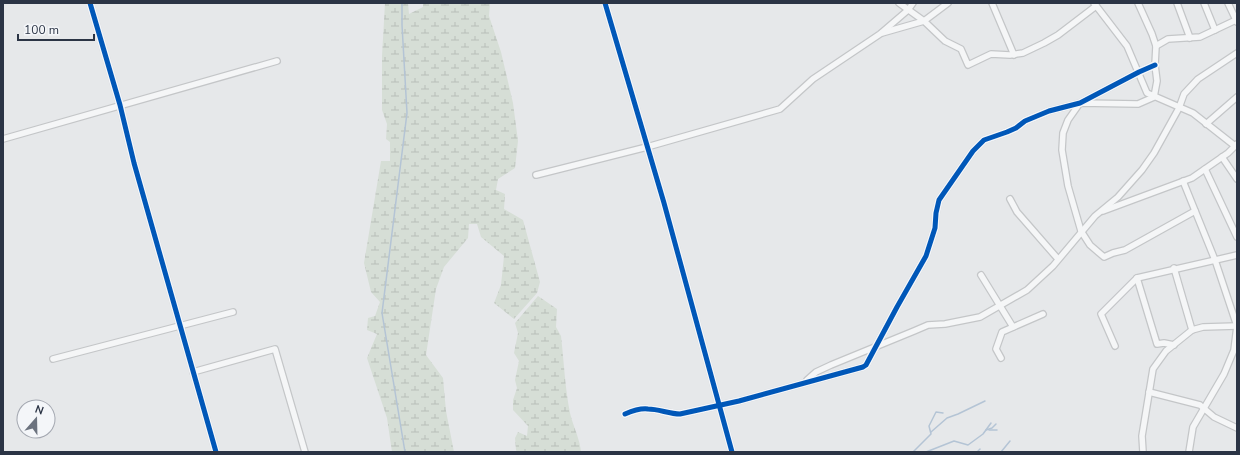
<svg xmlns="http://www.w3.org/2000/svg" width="1240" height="455" viewBox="0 0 1240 455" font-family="'Nunito Sans',sans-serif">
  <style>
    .wetland { fill: url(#wetland-marsh) }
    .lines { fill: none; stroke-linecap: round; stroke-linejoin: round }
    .stream { stroke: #b4c4d5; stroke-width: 1.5 }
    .street-casing { stroke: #c4c6c8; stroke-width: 8 }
    .street { stroke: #f5f6f7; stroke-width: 5.5 }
    .cycleway-casing { stroke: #f4f6f9; stroke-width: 8 }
    .cycleway { stroke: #0057b8; stroke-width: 5 }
  </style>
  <defs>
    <pattern id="wetland-marsh" width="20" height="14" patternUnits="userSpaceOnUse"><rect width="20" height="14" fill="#d6ded6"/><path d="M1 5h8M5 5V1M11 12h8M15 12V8" fill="none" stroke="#b8bfb9"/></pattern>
  </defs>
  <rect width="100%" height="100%" fill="#e6e8ea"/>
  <g class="wetland">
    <polygon points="385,3 408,3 409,14 423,7 423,3 490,3 489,16 501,52 513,103 518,141 515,168 498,179 496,190 505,194 504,209 523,220 540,282 537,293 514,319 494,303 501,285 504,256 481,237 477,224 469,224 468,238 444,267 436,289 426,355 443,378 446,411 454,452 392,452 387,418 367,358 377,334 367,330 368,318 375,316 380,302 371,292 364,263 381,161 390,161 390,142 386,139 387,124 382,110 382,56"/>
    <path d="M538 296 557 309 556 327 561 336C564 362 565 388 570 413 573 426 580 439 581 452H517L516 450 515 438 518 432 527 436 528 426 513 410V400L517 388 515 380 519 361 514 353 518 333 515 323Z"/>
  </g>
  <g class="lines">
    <g class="stream">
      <polyline points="402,3 402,25 407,113 382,313 405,452"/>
      <polyline points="986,430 992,428 996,424"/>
      <polyline points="989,430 997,430"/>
      <polyline points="931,432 947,418 958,414 985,401"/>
      <polyline points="913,452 931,434 929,426 936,412 943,413"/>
      <polyline points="926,452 954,441 968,445 983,434 991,423"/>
      <polyline points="977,452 980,449"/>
      <polyline points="1001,452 1010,441"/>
    </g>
    <defs>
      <g id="street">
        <polyline points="90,3 120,105 134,163 216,452"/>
        <polyline points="605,3 664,203 732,452"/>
        <polyline points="899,3 924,21 945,41 961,49 968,65 991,54 1010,55 1023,53 1044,43 1058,35 1096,6"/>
        <polyline points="992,3 1014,55"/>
        <polyline points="1094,3 1127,46 1147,93 1193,113 1235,146"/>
        <polyline points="1138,3 1152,34 1156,46 1168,39 1200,37 1236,20"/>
        <polyline points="1177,3 1190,38"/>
        <polyline points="1204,3 1215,30"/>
        <polyline points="1228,3 1237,22"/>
        <polyline points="882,33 924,21 948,3"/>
        <polyline points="1156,46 1155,65 1157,81 1154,97 1138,104 1080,103 1068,120 1063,133 1062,150 1068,186 1081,231 1090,245 1104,257 1113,253 1125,250 1195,211"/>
        <polyline points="1206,124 1237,97"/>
        <polyline points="3,139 277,61"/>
        <polyline points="1222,157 1237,179"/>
        <polyline points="1205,169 1237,237"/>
        <polyline points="536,175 647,147 780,109 813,79 880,34 908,10 913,3"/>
        <polyline points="1183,181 1215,260 1237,326 1234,350 1224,374 1193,427 1189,452"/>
        <polyline points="1010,199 1017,212 1058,259"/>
        <polyline points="1103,211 1192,178 1228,153 1237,144"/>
        <polyline points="1174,268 1192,330"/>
        <polyline points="981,275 1013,327"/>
        <polyline points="1137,278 1157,344 1164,343 1174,345"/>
        <polyline points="1115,346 1101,314 1137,278 1237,255"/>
        <polyline points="1001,358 996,349 1002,332 1043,314"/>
        <polyline points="53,359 233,312"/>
        <polyline points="193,372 275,349 305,452"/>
        <polyline points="807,380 816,372 831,365 914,331 928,325 945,324 980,317 1027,290 1053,266 1095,216 1118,197 1142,170 1154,153 1179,108 1184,94 1198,79 1237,53"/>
        <polyline points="1149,392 1200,405 1214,417 1237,428"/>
        <path d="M625 414C632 411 640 408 648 409 659 409 669 414 680 414L739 401 863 367 866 365 897 307 926 256 935 228 936 213 939 200 973 151 984 140 1007 132 1016 128 1025 121 1049 111 1080 103 1139 72 1155 65"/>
        <polyline points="1143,452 1142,436 1153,369 1166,351 1192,330 1203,327 1237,326"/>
      </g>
    </defs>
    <use href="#street" class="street-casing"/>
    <use href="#street" class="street"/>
    <defs>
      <g id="cycleway">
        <polyline points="90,3 120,105 134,163 216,452"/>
        <polyline points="605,3 664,203 732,452"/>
        <path d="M625 414C632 411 640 408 648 409 659 409 669 414 680 414L739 401 863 367 866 365 897 307 926 256 935 228 936 213 939 200 973 151 984 140 1007 132 1016 128 1025 121 1049 111 1080 103 1139 72 1155 65"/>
      </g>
    </defs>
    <use href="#cycleway" class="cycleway-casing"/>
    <use href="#cycleway" class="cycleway"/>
  </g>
  <rect width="1240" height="455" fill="none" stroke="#2b3445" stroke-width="8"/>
  <g transform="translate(36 419) rotate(20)"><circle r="19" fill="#f4f6f9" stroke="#a4a8b1"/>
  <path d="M0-3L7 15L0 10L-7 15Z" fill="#6c737f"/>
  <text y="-6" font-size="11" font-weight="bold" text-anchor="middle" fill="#2b3445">N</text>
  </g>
  <path d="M18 34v6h76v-6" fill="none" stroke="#2b3445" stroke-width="2"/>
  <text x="24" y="34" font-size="12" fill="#2b3445" stroke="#f4f6f9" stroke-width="3" paint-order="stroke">100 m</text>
</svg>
